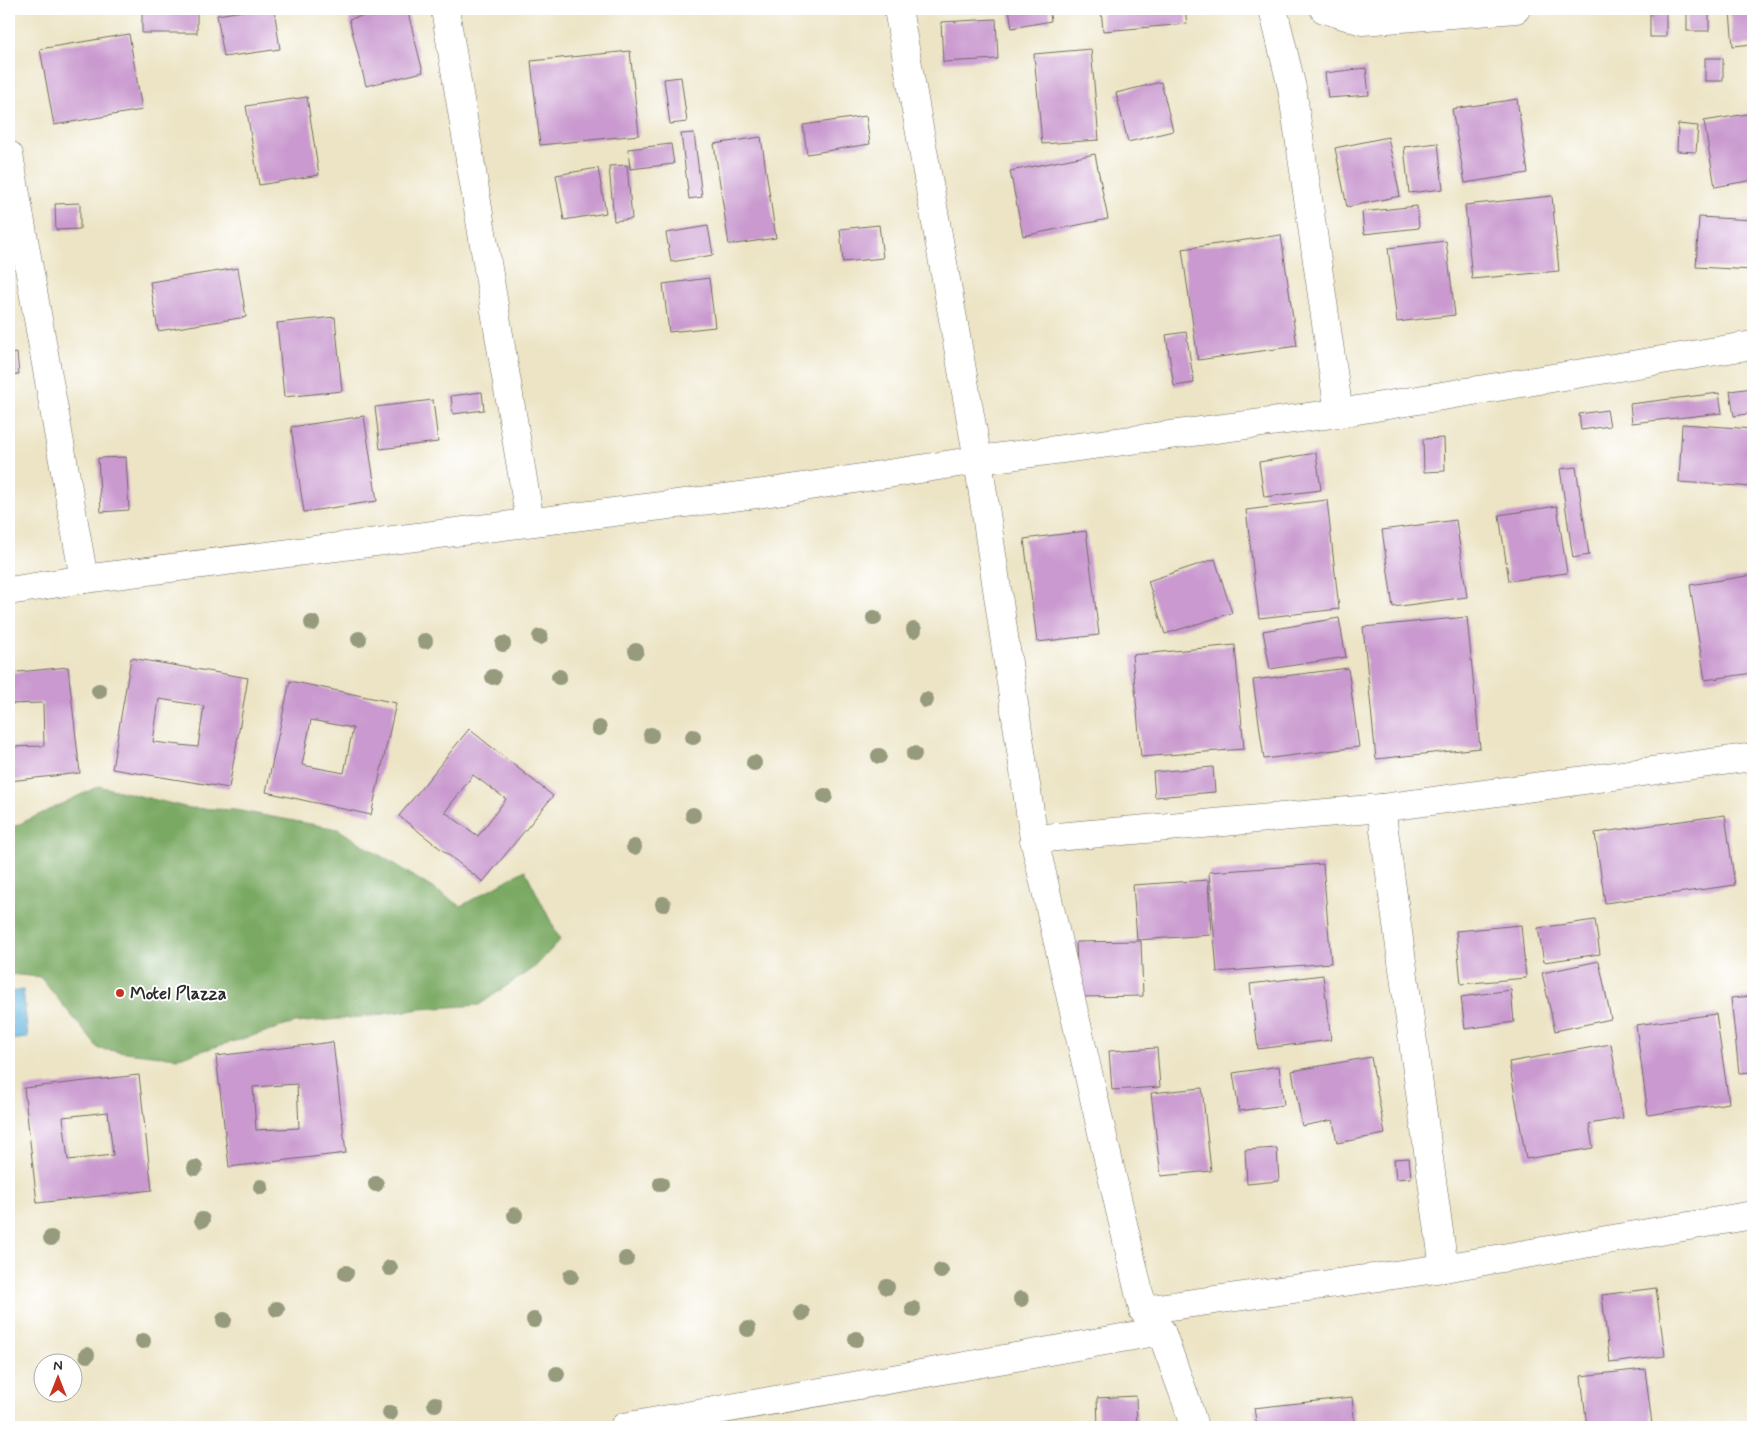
<svg xmlns="http://www.w3.org/2000/svg" width="1762" height="1436" viewBox="0 0 1762 1436" font-family="Mynerve,sans-serif">
  <style>
    .forest { fill: #79a962; stroke: #526a46 }
    .water { fill: #5fb1da; stroke: #456e82 }
    .building { fill: #c999cf; fill-rule: evenodd }
    .lines { fill: none; stroke-linecap: round; stroke-linejoin: round }
    .minor-casing { stroke: #6f6c61; stroke-width: 29 }
    .minor { stroke: #fff; stroke-width: 28 }
    .tree { fill: #979b7e }
    .poi-dot { fill: #c8321e; stroke: #fff; stroke-width: 2 }
    .labels { text-anchor: middle; stroke-width: 4; stroke-linejoin: round; paint-order: stroke }
    .poi-label { font-size: 18px; font-weight: bold; fill: #2b2b2b; stroke: #fff; text-anchor: start }
  </style>
  <rect width="100%" height="100%" fill="#fff"/>
  <filter id="ink" filterUnits="userSpaceOnUse"><feTurbulence type="fractalNoise" baseFrequency=".02" numOctaves="2"/><feDisplacementMap in="SourceGraphic" scale="10" xChannelSelector="R" yChannelSelector="G"/><feConvolveMatrix kernelMatrix="1 2 1 2 8 2 1 2 1" color-interpolation-filters="sRGB"/></filter>
  <filter id="wash" filterUnits="userSpaceOnUse"><feTurbulence type="fractalNoise" baseFrequency=".0096" numOctaves="4" result="noise"/><feDisplacementMap in="SourceGraphic" scale="20" xChannelSelector="R" yChannelSelector="G"/><feGaussianBlur stdDeviation="1.12" result="paint"/><feColorMatrix in="noise" values="0 0 0 0 0 0 0 0 0 0 0 0 0 0 0 0 0 1.4 0 .05"/><feComposite in="paint" operator="in"/></filter>
  <g filter="url(#wash)">
    <rect width="100%" height="100%" fill="#ece4c5"/>
    <polygon class="forest" points="99,786 189,808 235,810 338,829 461,906 525,870 560,940 536,966 479,1005 421,1009 361,1017 295,1023 178,1058 99,1049 40,977 9,974 9,829"/>
    <polygon class="water" points="23,990 28,1038 9,1040 9,992"/>
    <g id="blocks">
      <g class="building">
        <polygon points="255,9 274,9 280,49 224,57 217,15"/>
        <polygon points="395,9 407,9 423,72 366,86 349,19"/>
        <polygon points="1009,9 1049,9 1051,21 1012,28"/>
        <polygon points="1101,9 1185,9 1187,24 1103,31"/>
        <rect x="1687" y="9" width="22" height="22"/>
        <polygon points="1753,10 1753,44 1733,46 1730,12"/>
        <rect x="1650" y="11" width="16" height="26"/>
        <rect x="142" y="12" width="55" height="21"/>
        <polygon points="996,19 998,59 943,62 941,22"/>
        <polygon points="129,34 142,110 54,125 40,49"/>
        <polygon points="1091,49 1099,140 1042,144 1034,54"/>
        <polygon points="630,51 639,135 540,145 531,61"/>
        <rect x="1705" y="58" width="18" height="23"/>
        <polygon points="1366,68 1369,95 1328,98 1325,73"/>
        <polygon points="681,77 687,122 670,124 664,79"/>
        <polygon points="1161,82 1173,131 1128,142 1116,93"/>
        <polygon points="307,97 319,175 259,185 246,106"/>
        <polygon points="1517,99 1528,173 1465,183 1452,109"/>
        <polygon points="1753,113 1753,180 1715,187 1704,121"/>
        <polygon points="866,116 870,144 807,154 803,125"/>
        <polygon points="1678,124 1698,126 1696,152 1677,151"/>
        <polygon points="694,133 702,197 689,199 681,134"/>
        <polygon points="761,137 776,238 729,245 714,144"/>
        <polygon points="1388,137 1400,196 1347,207 1335,148"/>
        <polygon points="1438,143 1443,189 1409,193 1404,147"/>
        <polygon points="671,144 674,164 630,169 628,149"/>
        <polygon points="1095,154 1108,219 1023,236 1010,171"/>
        <polygon points="627,165 632,219 614,221 609,166"/>
        <polygon points="598,168 606,213 564,220 556,175"/>
        <polygon points="1552,196 1559,271 1472,279 1465,205"/>
        <polygon points="80,203 80,229 56,230 55,204"/>
        <polygon points="1417,206 1419,228 1364,234 1362,212"/>
        <polygon points="1699,217 1753,220 1753,270 1696,267"/>
        <polygon points="879,225 883,258 843,262 840,229"/>
        <polygon points="708,226 713,255 671,262 666,233"/>
        <polygon points="1281,235 1297,346 1198,360 1182,249"/>
        <polygon points="1446,241 1455,315 1397,322 1388,248"/>
        <polygon points="238,268 246,317 158,331 150,282"/>
        <polygon points="709,278 715,327 669,332 663,284"/>
        <polygon points="335,317 342,391 284,397 277,323"/>
        <polygon points="1186,332 1194,383 1174,386 1166,335"/>
        <polygon points="17,353 19,374 9,375 9,354"/>
        <polygon points="1753,388 1753,413 1734,416 1730,391"/>
        <polygon points="482,392 484,410 453,414 451,396"/>
        <polygon points="1719,393 1722,413 1632,423 1630,404"/>
        <polygon points="433,400 438,442 380,449 375,407"/>
        <polygon points="1607,410 1610,426 1581,430 1579,414"/>
        <polygon points="364,416 377,501 304,512 291,427"/>
        <polygon points="1682,424 1753,429 1753,487 1679,482"/>
        <polygon points="1444,438 1445,471 1424,472 1423,439"/>
        <polygon points="1316,453 1321,490 1264,497 1259,462"/>
        <polygon points="126,457 129,510 101,512 98,458"/>
        <polygon points="1576,467 1589,555 1573,558 1560,469"/>
        <polygon points="1327,500 1339,609 1259,618 1246,510"/>
        <polygon points="1557,506 1567,573 1509,581 1499,515"/>
        <polygon points="1456,520 1467,597 1393,607 1382,530"/>
        <polygon points="1086,531 1099,635 1037,642 1024,539"/>
        <polygon points="1215,559 1232,613 1165,634 1148,581"/>
        <polygon points="1753,575 1753,673 1705,680 1690,585"/>
        <polygon points="1467,617 1480,748 1376,759 1363,627"/>
        <polygon points="1339,618 1346,657 1270,669 1263,631"/>
        <polygon points="1235,645 1244,749 1141,757 1132,655"/>
        <path d="M131 658 248 678 229 788 112 769ZM159 699 204 706 198 747 153 742Z"/>
        <polygon points="68,667 80,773 9,781 9,747 44,746 43,703 9,704 9,673"/>
        <polygon points="1348,668 1359,747 1264,759 1253,680"/>
        <path d="M290 681 396 703 371 815 266 792ZM311 720 353 728 344 773 302 765Z"/>
        <path d="M469 729 553 796 483 882 399 816ZM473 775 506 799 478 836 445 812Z"/>
        <polygon points="1213,767 1215,792 1155,797 1153,772"/>
        <polygon points="1725,815 1735,885 1605,903 1595,833"/>
        <polygon points="1323,864 1331,963 1217,972 1209,872"/>
        <polygon points="1208,880 1211,935 1137,940 1133,885"/>
        <polygon points="1595,920 1600,954 1544,962 1538,928"/>
        <polygon points="1521,925 1526,978 1461,984 1456,931"/>
        <polygon points="1141,941 1143,996 1078,997 1076,942"/>
        <polygon points="1599,961 1611,1019 1555,1031 1542,973"/>
        <polygon points="1323,975 1331,1040 1258,1049 1250,984"/>
        <polygon points="1511,990 1514,1022 1465,1029 1461,997"/>
        <polygon points="1753,996 1753,1072 1739,1073 1731,998"/>
        <polygon points="1716,1014 1729,1103 1648,1115 1636,1025"/>
        <path d="M333 1042 346 1153 229 1167 216 1056ZM297 1084 299 1128 256 1130 253 1087Z"/>
        <polygon points="1611,1044 1623,1118 1589,1124 1593,1148 1526,1159 1509,1062"/>
        <polygon points="1157,1048 1160,1087 1112,1090 1109,1051"/>
        <polygon points="1371,1057 1385,1134 1337,1143 1333,1120 1302,1126 1292,1071"/>
        <polygon points="1279,1066 1284,1105 1239,1111 1233,1073"/>
        <path d="M139 1075 152 1190 37 1203 24 1088ZM108 1112 113 1155 68 1160 63 1117Z"/>
        <polygon points="1202,1088 1211,1171 1161,1176 1151,1093"/>
        <polygon points="1277,1148 1279,1181 1247,1184 1245,1150"/>
        <polygon points="1409,1158 1411,1178 1396,1179 1394,1159"/>
        <polygon points="1656,1288 1665,1356 1610,1363 1602,1295"/>
        <polygon points="1645,1369 1652,1425 1630,1427 1587,1427 1581,1376"/>
        <polygon points="1136,1396 1137,1427 1098,1427 1097,1398"/>
        <polygon points="1352,1397 1355,1427 1257,1427 1254,1408"/>
      </g>
    </g>
  </g>
  <g filter="url(#ink)">
    <use href="#blocks" fill-opacity="0" stroke="#6f6c61" stroke-width="1"/>
    <g class="lines">
      <defs>
        <g id="minor">
          <polyline points="445,9 530,522"/>
          <polyline points="898,9 978,460 1034,839 1143,1310 1161,1331 1187,1403 1194,1427"/>
          <polyline points="1273,9 1292,88 1339,413"/>
          <polyline points="1324,9 1362,21 1516,9"/>
          <polyline points="9,155 84,579"/>
          <polyline points="9,591 84,579 764,493 978,460 1339,413 1753,345"/>
          <polyline points="1381,808 1444,1268"/>
          <polyline points="1034,839 1381,808 1753,757"/>
          <polyline points="1143,1310 1444,1268 1753,1215"/>
          <polyline points="624,1427 1161,1331"/>
        </g>
      </defs>
      <use href="#minor" class="minor-casing"/>
      <use href="#minor" class="minor"/>
    </g>
    <g class="tree">
      <circle cx="874" cy="618" r="8"/>
      <circle cx="312" cy="623" r="8"/>
      <circle cx="914" cy="630" r="8"/>
      <circle cx="540" cy="637" r="8"/>
      <circle cx="359" cy="639" r="8"/>
      <circle cx="425" cy="641" r="8"/>
      <circle cx="503" cy="644" r="8"/>
      <circle cx="636" cy="651" r="8"/>
      <circle cx="493" cy="677" r="8"/>
      <circle cx="559" cy="677" r="8"/>
      <circle cx="99" cy="691" r="8"/>
      <circle cx="926" cy="700" r="8"/>
      <circle cx="599" cy="728" r="8"/>
      <circle cx="651" cy="735" r="8"/>
      <circle cx="693" cy="737" r="8"/>
      <circle cx="914" cy="754" r="8"/>
      <circle cx="879" cy="756" r="8"/>
      <circle cx="754" cy="763" r="8"/>
      <circle cx="825" cy="796" r="8"/>
      <circle cx="693" cy="815" r="8"/>
      <circle cx="634" cy="847" r="8"/>
      <circle cx="663" cy="904" r="8"/>
      <circle cx="195" cy="1168" r="8"/>
      <circle cx="376" cy="1184" r="8"/>
      <circle cx="661" cy="1184" r="8"/>
      <circle cx="261" cy="1187" r="8"/>
      <circle cx="515" cy="1215" r="8"/>
      <circle cx="202" cy="1220" r="8"/>
      <circle cx="51" cy="1238" r="8"/>
      <circle cx="626" cy="1259" r="8"/>
      <circle cx="390" cy="1268" r="8"/>
      <circle cx="941" cy="1271" r="8"/>
      <circle cx="346" cy="1273" r="8"/>
      <circle cx="571" cy="1276" r="8"/>
      <circle cx="887" cy="1287" r="8"/>
      <circle cx="1021" cy="1299" r="8"/>
      <circle cx="277" cy="1309" r="8"/>
      <circle cx="913" cy="1309" r="8"/>
      <circle cx="802" cy="1313" r="8"/>
      <circle cx="224" cy="1320" r="8"/>
      <circle cx="534" cy="1320" r="8"/>
      <circle cx="748" cy="1329" r="8"/>
      <circle cx="856" cy="1339" r="8"/>
      <circle cx="143" cy="1341" r="8"/>
      <circle cx="87" cy="1355" r="8"/>
      <circle cx="557" cy="1374" r="8"/>
      <circle cx="435" cy="1404" r="8"/>
      <circle cx="390" cy="1413" r="8"/>
    </g>
  </g>
  <circle class="poi-dot" cx="120" cy="993" r="5"/>
  <g class="labels">
    <g class="poi-label">
      <text x="130" y="999">Motel Plazza</text>
    </g>
  </g>
  <rect width="1762" height="1436" fill="none" stroke="#fff" stroke-width="30"/>
  <g transform="translate(58 1378)"><circle r="24" fill="#ffffff" stroke="#aaaaaa"/>
  <path d="M0-4L9 19L0 12L-9 19Z" fill="#c8321e"/>
  <text y="-8" font-size="14" font-weight="bold" text-anchor="middle" fill="#2b2b2b">N</text>
  </g>
</svg>
